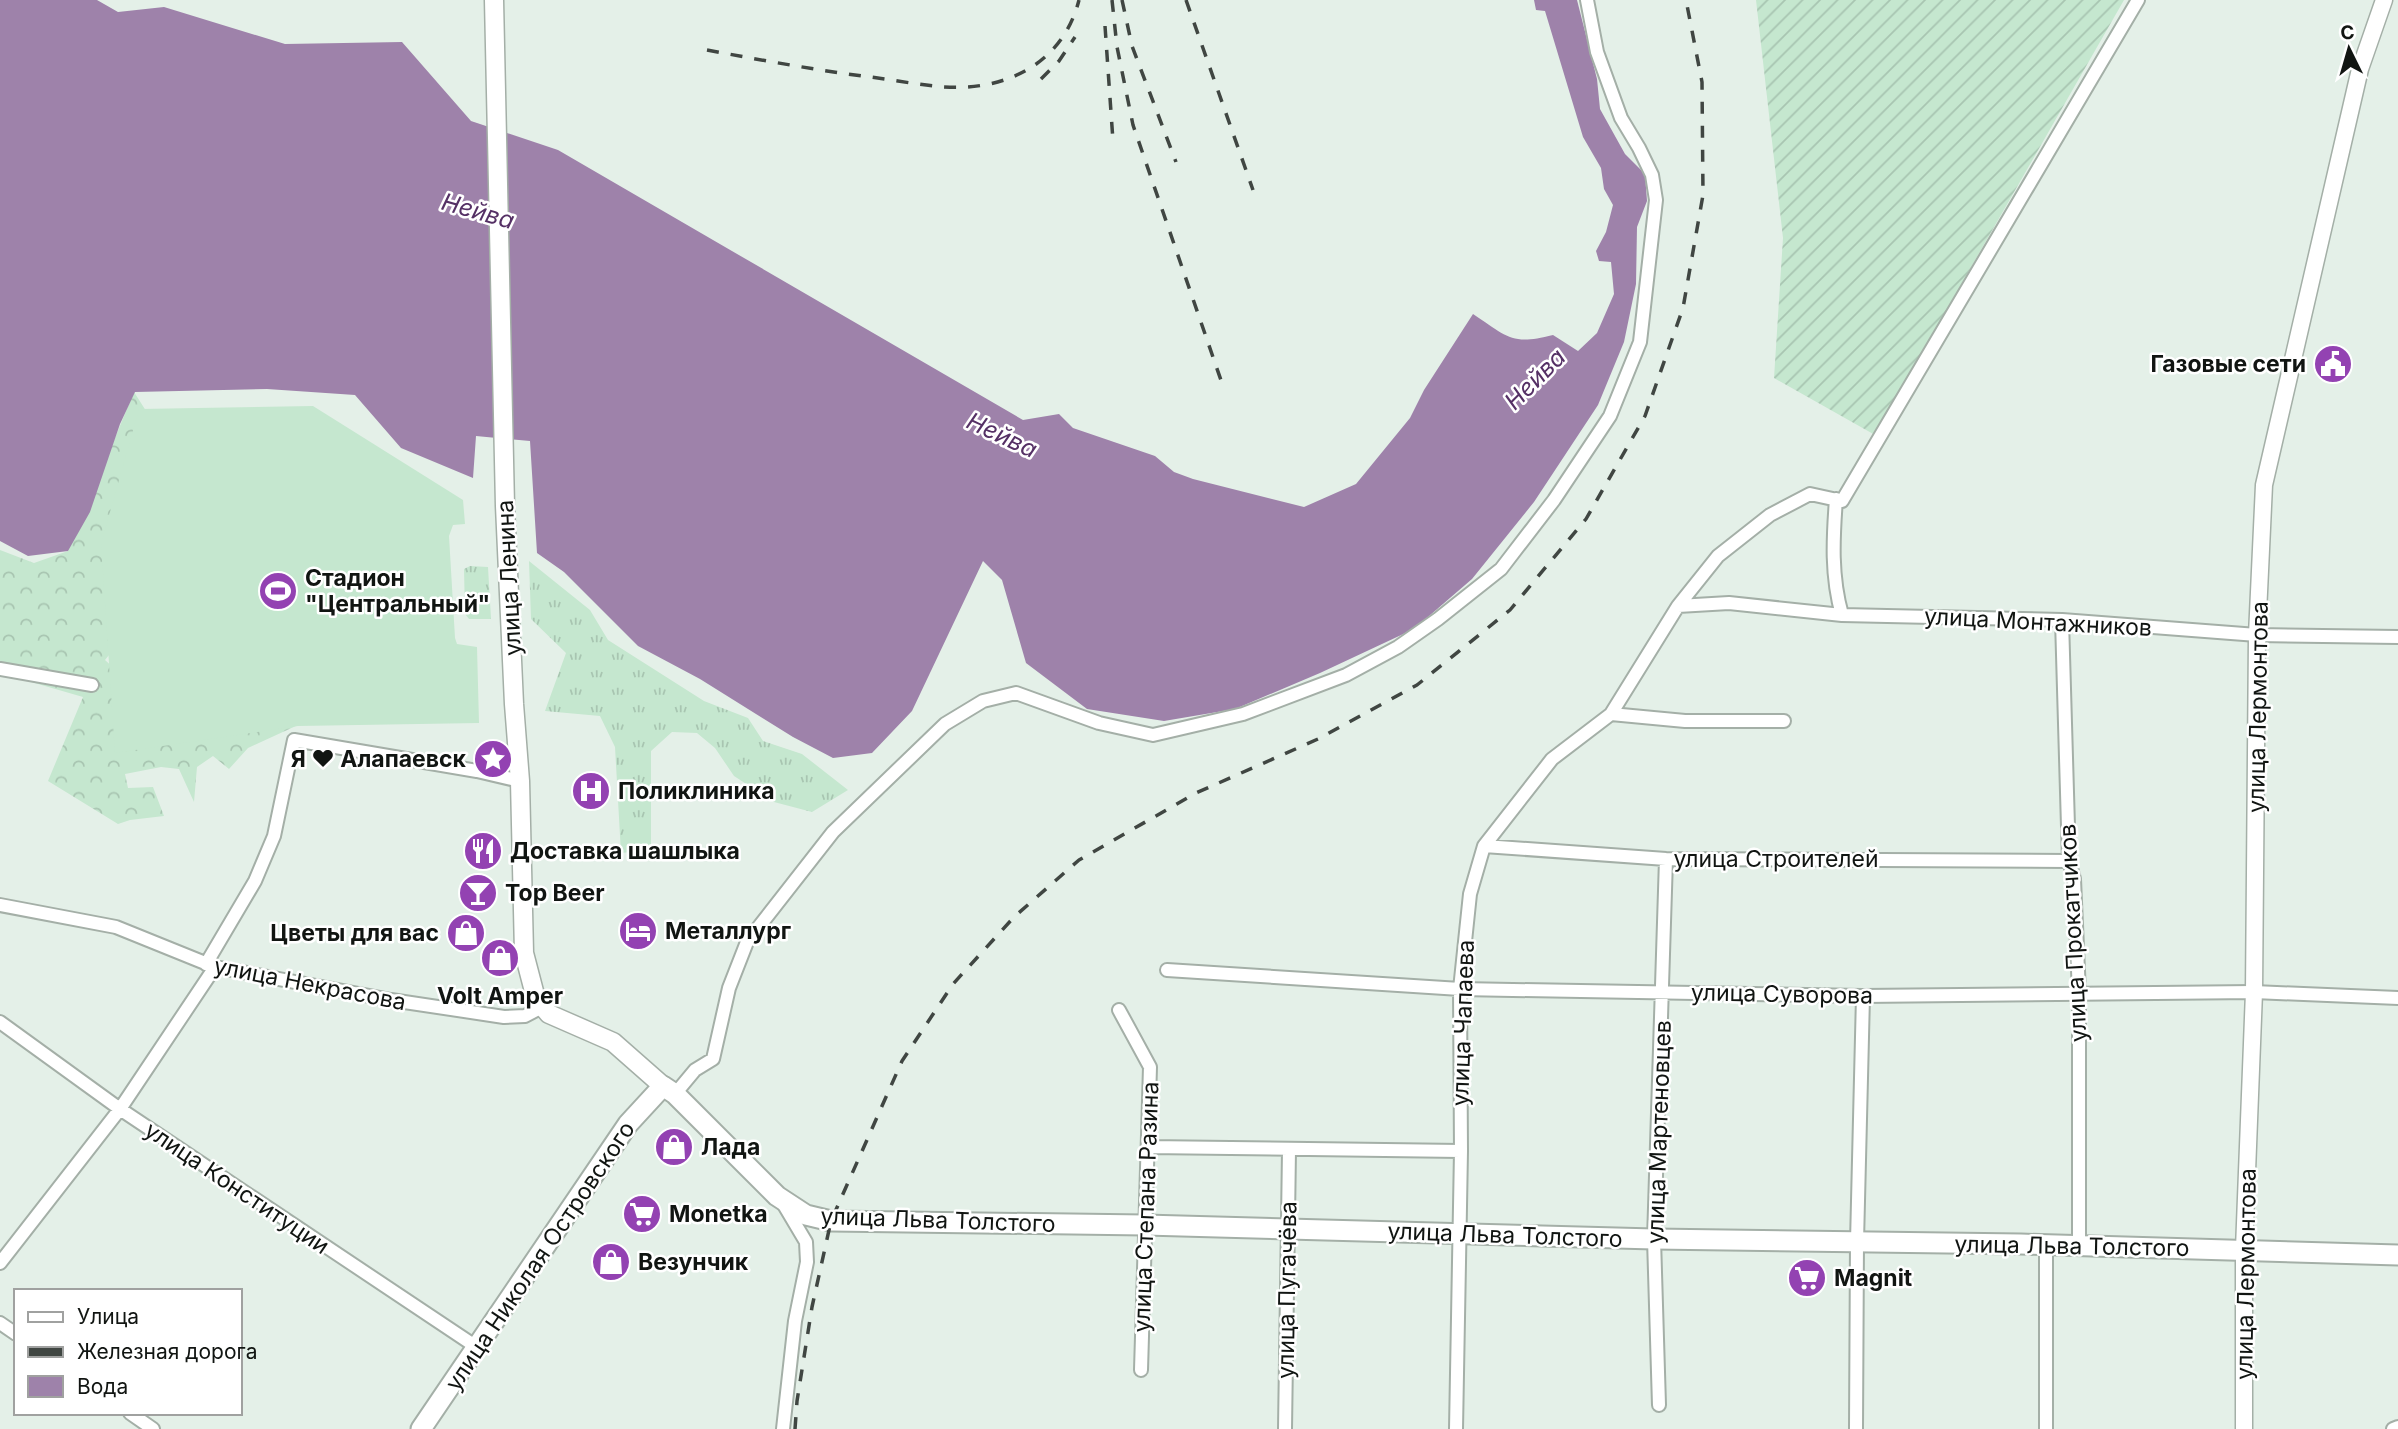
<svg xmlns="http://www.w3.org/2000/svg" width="2398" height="1429" font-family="Inter,sans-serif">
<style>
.grass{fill:url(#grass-tufts)}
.forest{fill:url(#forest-crowns)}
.garden{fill:url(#garden-furrows)}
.pitch{fill:#c5e7cf}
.water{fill:#9e82aa}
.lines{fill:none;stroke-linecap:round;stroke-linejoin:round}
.minor-casing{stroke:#a4afa7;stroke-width:16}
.tertiary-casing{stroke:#a4afa7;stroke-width:19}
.secondary-casing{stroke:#a4afa7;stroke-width:21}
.primary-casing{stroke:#a4afa7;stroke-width:23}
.minor{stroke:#fff;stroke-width:12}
.tertiary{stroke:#fff;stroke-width:16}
.secondary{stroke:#fff;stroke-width:18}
.primary{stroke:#fff;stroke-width:19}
.rail{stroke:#404642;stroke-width:3.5;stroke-dasharray:12 12;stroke-linecap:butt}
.labels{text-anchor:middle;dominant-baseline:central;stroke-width:5;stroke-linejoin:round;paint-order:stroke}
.poi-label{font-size:23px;font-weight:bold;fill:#111512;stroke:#fff;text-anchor:start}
.street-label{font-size:23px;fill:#111512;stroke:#fff}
.water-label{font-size:24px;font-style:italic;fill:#553065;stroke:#fff}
</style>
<defs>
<pattern id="grass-tufts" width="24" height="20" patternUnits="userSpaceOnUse" patternTransform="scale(1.75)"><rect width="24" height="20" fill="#c5e7cf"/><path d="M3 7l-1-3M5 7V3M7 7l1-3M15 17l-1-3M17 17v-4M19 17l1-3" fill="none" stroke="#a8c5b1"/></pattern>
<pattern id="forest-crowns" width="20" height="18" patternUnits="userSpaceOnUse" patternTransform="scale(1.75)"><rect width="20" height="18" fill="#c5e7cf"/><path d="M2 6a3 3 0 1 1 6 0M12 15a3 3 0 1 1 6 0" fill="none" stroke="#a8c5b1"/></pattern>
<pattern id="garden-furrows" width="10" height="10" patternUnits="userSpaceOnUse" patternTransform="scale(1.75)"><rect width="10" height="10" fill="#c5e7cf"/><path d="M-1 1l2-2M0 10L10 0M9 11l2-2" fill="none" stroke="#a8c5b1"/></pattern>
</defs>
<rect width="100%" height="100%" fill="#e4f0e8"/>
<path class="grass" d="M529,561L590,610L608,640L704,701L748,718L763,741L802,754L848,790L812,812L774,802L734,776L715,748L697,733L672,732L651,751V850L621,853L615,747L600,716L545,711L566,653L531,619Z
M470,566L488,567L491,619H469L465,614L464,569Z"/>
<path class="forest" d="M134,392L155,425L117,645L105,660L127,680L298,725L248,748L229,769L213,756L197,767L194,802L179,769L161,767L125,774L128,788L153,787L164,816L130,820L118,824L48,781L83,697L0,673V550L34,563L68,551Z"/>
<path class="garden" d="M1756,0H2124L1875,435L1774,378L1783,238Z"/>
<path class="pitch" d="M313,406L463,500L465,524L453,525L449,536L455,638L457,644L477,647L479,723L298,726L115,753L101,544L139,409Z"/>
<path class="water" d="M0,0H97L118,12L164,7L285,44L402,42L471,121L558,150L1023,420L1059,414L1073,428L1155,456L1174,472L1193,479L1304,507L1356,484L1410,418L1424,390L1473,314C1507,336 1510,346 1553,335L1578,351L1597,333L1614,294L1611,262L1599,261L1596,251L1606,232L1613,205L1604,189L1601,168L1583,137L1545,11L1536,10L1534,0H1577L1597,79L1600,109L1625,154L1645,174L1647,201L1637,227L1636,284L1624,342L1598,405L1534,502L1472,579L1414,629L1320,673L1235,709L1164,721L1087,709L1026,663L1002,580L983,561L912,711L872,753L833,758L793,737L700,679L638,646L564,572L537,553L530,441L476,436L473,478L401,448L355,395L267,389L135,392L120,424L90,512L68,551L28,556L0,541Z"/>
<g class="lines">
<defs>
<path id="minor" d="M1836,499C1833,539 1831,576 1842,615
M1678,606L1729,603L1842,615L2062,620L2257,635L2398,637
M2062,620L2069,861L2074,879L2079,993V1246
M0,669L92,685
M1611,714L1685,721H1784
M1484,846L1666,859L2069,861
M0,905L116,927L215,967L391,1000L504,1017L525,1016L542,1007
M206,964L255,881L274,836L294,740L477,771L520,781
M1167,970L1460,989L1863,996L2254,992L2398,998
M1119,1010L1150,1067L1141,1370
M0,1022L120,1109L478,1348
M675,1094L695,1070L713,1059L729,988L747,942L833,832L945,724L983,701L1016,693L1099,723L1153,735L1243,714L1346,675L1398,647L1438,619L1501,569L1554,500L1610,416L1640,342L1656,200L1652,175L1639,148L1621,118L1597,52L1587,0
M1148,1147L1461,1151
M0,1263L120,1109L215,967
M0,1323L16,1334
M1659,1405L1654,1239L1666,859
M130,1413L153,1429
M783,1429L795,1321L807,1262L806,1242L784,1205
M1285,1429L1289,1150
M1456,1429L1461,1151L1460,989L1470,894L1484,846L1552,759L1611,714L1678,606L1718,556L1770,515L1810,494L1842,501L2138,0
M1856,1429L1857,1242L1863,996
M2046,1429V1245
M2393,1429L2398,1427"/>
<path id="tertiary" d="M2244,1429V1249L2254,992L2257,635L2264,485L2360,69L2384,0"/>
<path id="secondary" d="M494,0L505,506L514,704L520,781L524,953L536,999L549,1014L613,1042L663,1086"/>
<path id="primary" d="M421,1429L628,1124L663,1086L675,1094L777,1196L806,1215L831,1221L1145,1225L1654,1239L2021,1244L2398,1255"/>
</defs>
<use href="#minor" class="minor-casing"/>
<use href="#tertiary" class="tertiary-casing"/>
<use href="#secondary" class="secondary-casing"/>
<use href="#primary" class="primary-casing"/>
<use href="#minor" class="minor"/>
<use href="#tertiary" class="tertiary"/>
<use href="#secondary" class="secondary"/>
<use href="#primary" class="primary"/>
<path class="rail" d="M1112,0L1117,47L1133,125L1224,389
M1122,0L1132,46L1176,162
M1186,0L1253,190
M1105,26L1113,141
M707,50C761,60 815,70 870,77C894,80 919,85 944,87C1007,91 1063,63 1079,0
M1041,79L1059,61L1075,37
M795,1429L797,1401L812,1307L831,1221L902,1061L953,984L1014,917L1079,860L1196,793L1318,739L1417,685L1510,610L1586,519L1645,416L1683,308L1703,195L1702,82L1686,0"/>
</g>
<defs>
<symbol id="civic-disc" viewBox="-11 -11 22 22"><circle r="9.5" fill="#9342b2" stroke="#fff"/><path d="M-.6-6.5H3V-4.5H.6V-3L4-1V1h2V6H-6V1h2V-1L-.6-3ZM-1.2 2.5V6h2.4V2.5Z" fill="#fff"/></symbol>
<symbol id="stadium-disc" viewBox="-11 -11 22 22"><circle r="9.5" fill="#9342b2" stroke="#fff"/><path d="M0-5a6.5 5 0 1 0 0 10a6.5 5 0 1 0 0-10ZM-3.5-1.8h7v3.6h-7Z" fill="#fff"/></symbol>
<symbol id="sight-disc" viewBox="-11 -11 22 22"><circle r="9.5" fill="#9342b2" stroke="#fff"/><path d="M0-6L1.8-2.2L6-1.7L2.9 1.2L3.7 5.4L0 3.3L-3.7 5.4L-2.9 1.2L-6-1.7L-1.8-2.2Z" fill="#fff"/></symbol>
<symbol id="hospital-disc" viewBox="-11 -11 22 22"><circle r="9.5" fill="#9342b2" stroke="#fff"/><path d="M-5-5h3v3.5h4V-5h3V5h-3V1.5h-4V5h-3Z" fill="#fff"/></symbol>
<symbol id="restaurant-disc" viewBox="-11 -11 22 22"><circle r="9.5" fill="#9342b2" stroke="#fff"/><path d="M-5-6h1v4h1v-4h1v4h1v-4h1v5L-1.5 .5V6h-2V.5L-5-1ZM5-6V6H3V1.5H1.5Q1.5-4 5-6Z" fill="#fff"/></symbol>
<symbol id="bar-disc" viewBox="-11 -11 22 22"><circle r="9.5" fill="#9342b2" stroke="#fff"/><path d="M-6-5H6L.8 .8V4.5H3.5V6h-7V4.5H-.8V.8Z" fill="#fff"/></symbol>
<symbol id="hotel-disc" viewBox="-11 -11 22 22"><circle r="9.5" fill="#9342b2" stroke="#fff"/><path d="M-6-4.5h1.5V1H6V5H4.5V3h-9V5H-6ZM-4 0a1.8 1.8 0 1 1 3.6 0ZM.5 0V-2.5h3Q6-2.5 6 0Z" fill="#fff"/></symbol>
<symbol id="shop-disc" viewBox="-11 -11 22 22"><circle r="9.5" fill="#9342b2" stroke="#fff"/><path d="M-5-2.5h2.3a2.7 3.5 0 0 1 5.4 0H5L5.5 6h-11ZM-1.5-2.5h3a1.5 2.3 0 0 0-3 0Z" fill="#fff"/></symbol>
<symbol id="supermarket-disc" viewBox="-11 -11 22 22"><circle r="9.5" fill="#9342b2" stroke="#fff"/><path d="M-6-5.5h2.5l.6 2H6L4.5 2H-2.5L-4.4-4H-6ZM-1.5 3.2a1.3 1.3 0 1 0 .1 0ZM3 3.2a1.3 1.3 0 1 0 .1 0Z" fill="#fff"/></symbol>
</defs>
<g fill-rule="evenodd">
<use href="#civic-disc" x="2311" y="342" width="44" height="44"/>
<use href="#stadium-disc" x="256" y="569" width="44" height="44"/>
<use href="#sight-disc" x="471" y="737" width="44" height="44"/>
<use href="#hospital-disc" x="569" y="769" width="44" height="44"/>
<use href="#restaurant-disc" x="461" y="829" width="44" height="44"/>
<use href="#bar-disc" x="456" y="871" width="44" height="44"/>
<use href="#hotel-disc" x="616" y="909" width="44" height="44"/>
<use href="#shop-disc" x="444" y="911" width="44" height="44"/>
<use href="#shop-disc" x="478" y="936" width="44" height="44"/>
<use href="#shop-disc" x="652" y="1125" width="44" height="44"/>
<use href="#supermarket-disc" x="620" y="1192" width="44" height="44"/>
<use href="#shop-disc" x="589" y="1240" width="44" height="44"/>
<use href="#supermarket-disc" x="1785" y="1256" width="44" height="44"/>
</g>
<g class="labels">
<g class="poi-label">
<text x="2306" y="364" text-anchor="end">Газовые сети</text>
<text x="305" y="578">Стадион<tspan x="305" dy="26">"Центральный"</tspan></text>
<text x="466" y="759" text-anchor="end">Я ♥ Алапаевск</text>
<text x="618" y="791">Поликлиника</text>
<text x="510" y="851">Доставка шашлыка</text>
<text x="505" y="893">Top Beer</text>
<text x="665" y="931">Металлург</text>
<text x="439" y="933" text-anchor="end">Цветы для вас</text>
<text x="500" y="996" text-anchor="middle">Volt Amper</text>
<text x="701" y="1147">Лада</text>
<text x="669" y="1214">Monetka</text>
<text x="638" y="1262">Везунчик</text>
<text x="1834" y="1278">Magnit</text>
</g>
<g class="street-label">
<text transform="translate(509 578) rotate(-93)">улица Ленина</text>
<text transform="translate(2038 622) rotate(3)">улица Монтажников</text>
<text transform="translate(2258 707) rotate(-89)">улица Лермонтова</text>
<text x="1776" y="859">улица Строителей</text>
<text transform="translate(2073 933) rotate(-93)">улица Прокатчиков</text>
<text transform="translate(310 984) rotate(11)">улица Некрасова</text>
<text transform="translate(1782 994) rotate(1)">улица Суворова</text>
<text transform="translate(1463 1023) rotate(-88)">улица Чапаева</text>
<text transform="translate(1659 1132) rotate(-88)">улица Мартеновцев</text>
<text transform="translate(237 1188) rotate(34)">улица Конституции</text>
<text transform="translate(1146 1207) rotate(-88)">улица Степана Разина</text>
<text transform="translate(938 1220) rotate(2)">улица Льва Толстого</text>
<text transform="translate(1505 1235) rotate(2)">улица Льва Толстого</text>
<text transform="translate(2072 1246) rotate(1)">улица Льва Толстого</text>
<text transform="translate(540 1256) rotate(-56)">улица Николая Островского</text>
<text transform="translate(2246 1274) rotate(-89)">улица Лермонтова</text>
<text transform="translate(1287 1290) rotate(-89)">улица Пугачёва</text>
</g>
<g class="water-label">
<text transform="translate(478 211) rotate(16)">Нейва</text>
<text transform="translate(1535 379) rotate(-45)">Нейва</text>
<text transform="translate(1002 435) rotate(25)">Нейва</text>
</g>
</g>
<rect x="14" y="1289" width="228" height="126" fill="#ffffff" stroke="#a0a1a0" stroke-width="2"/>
<rect x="28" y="1312" width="35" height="10" fill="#ffffff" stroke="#a0a1a0" stroke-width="2"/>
<text x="77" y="1324" font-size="21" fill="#111512">Улица</text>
<rect x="28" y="1347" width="35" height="10" fill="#404642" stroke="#a0a1a0" stroke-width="2"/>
<text x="77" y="1359" font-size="21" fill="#111512">Железная дорога</text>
<rect x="28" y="1376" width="35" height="21" fill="#9e82aa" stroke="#a0a1a0" stroke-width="2"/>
<text x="77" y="1394" font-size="21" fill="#111512">Вода</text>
<g transform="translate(2349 49) rotate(355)" stroke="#ffffff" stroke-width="5" paint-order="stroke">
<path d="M0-5L12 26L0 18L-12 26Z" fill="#111512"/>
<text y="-10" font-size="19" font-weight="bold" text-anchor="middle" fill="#111512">С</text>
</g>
</svg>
